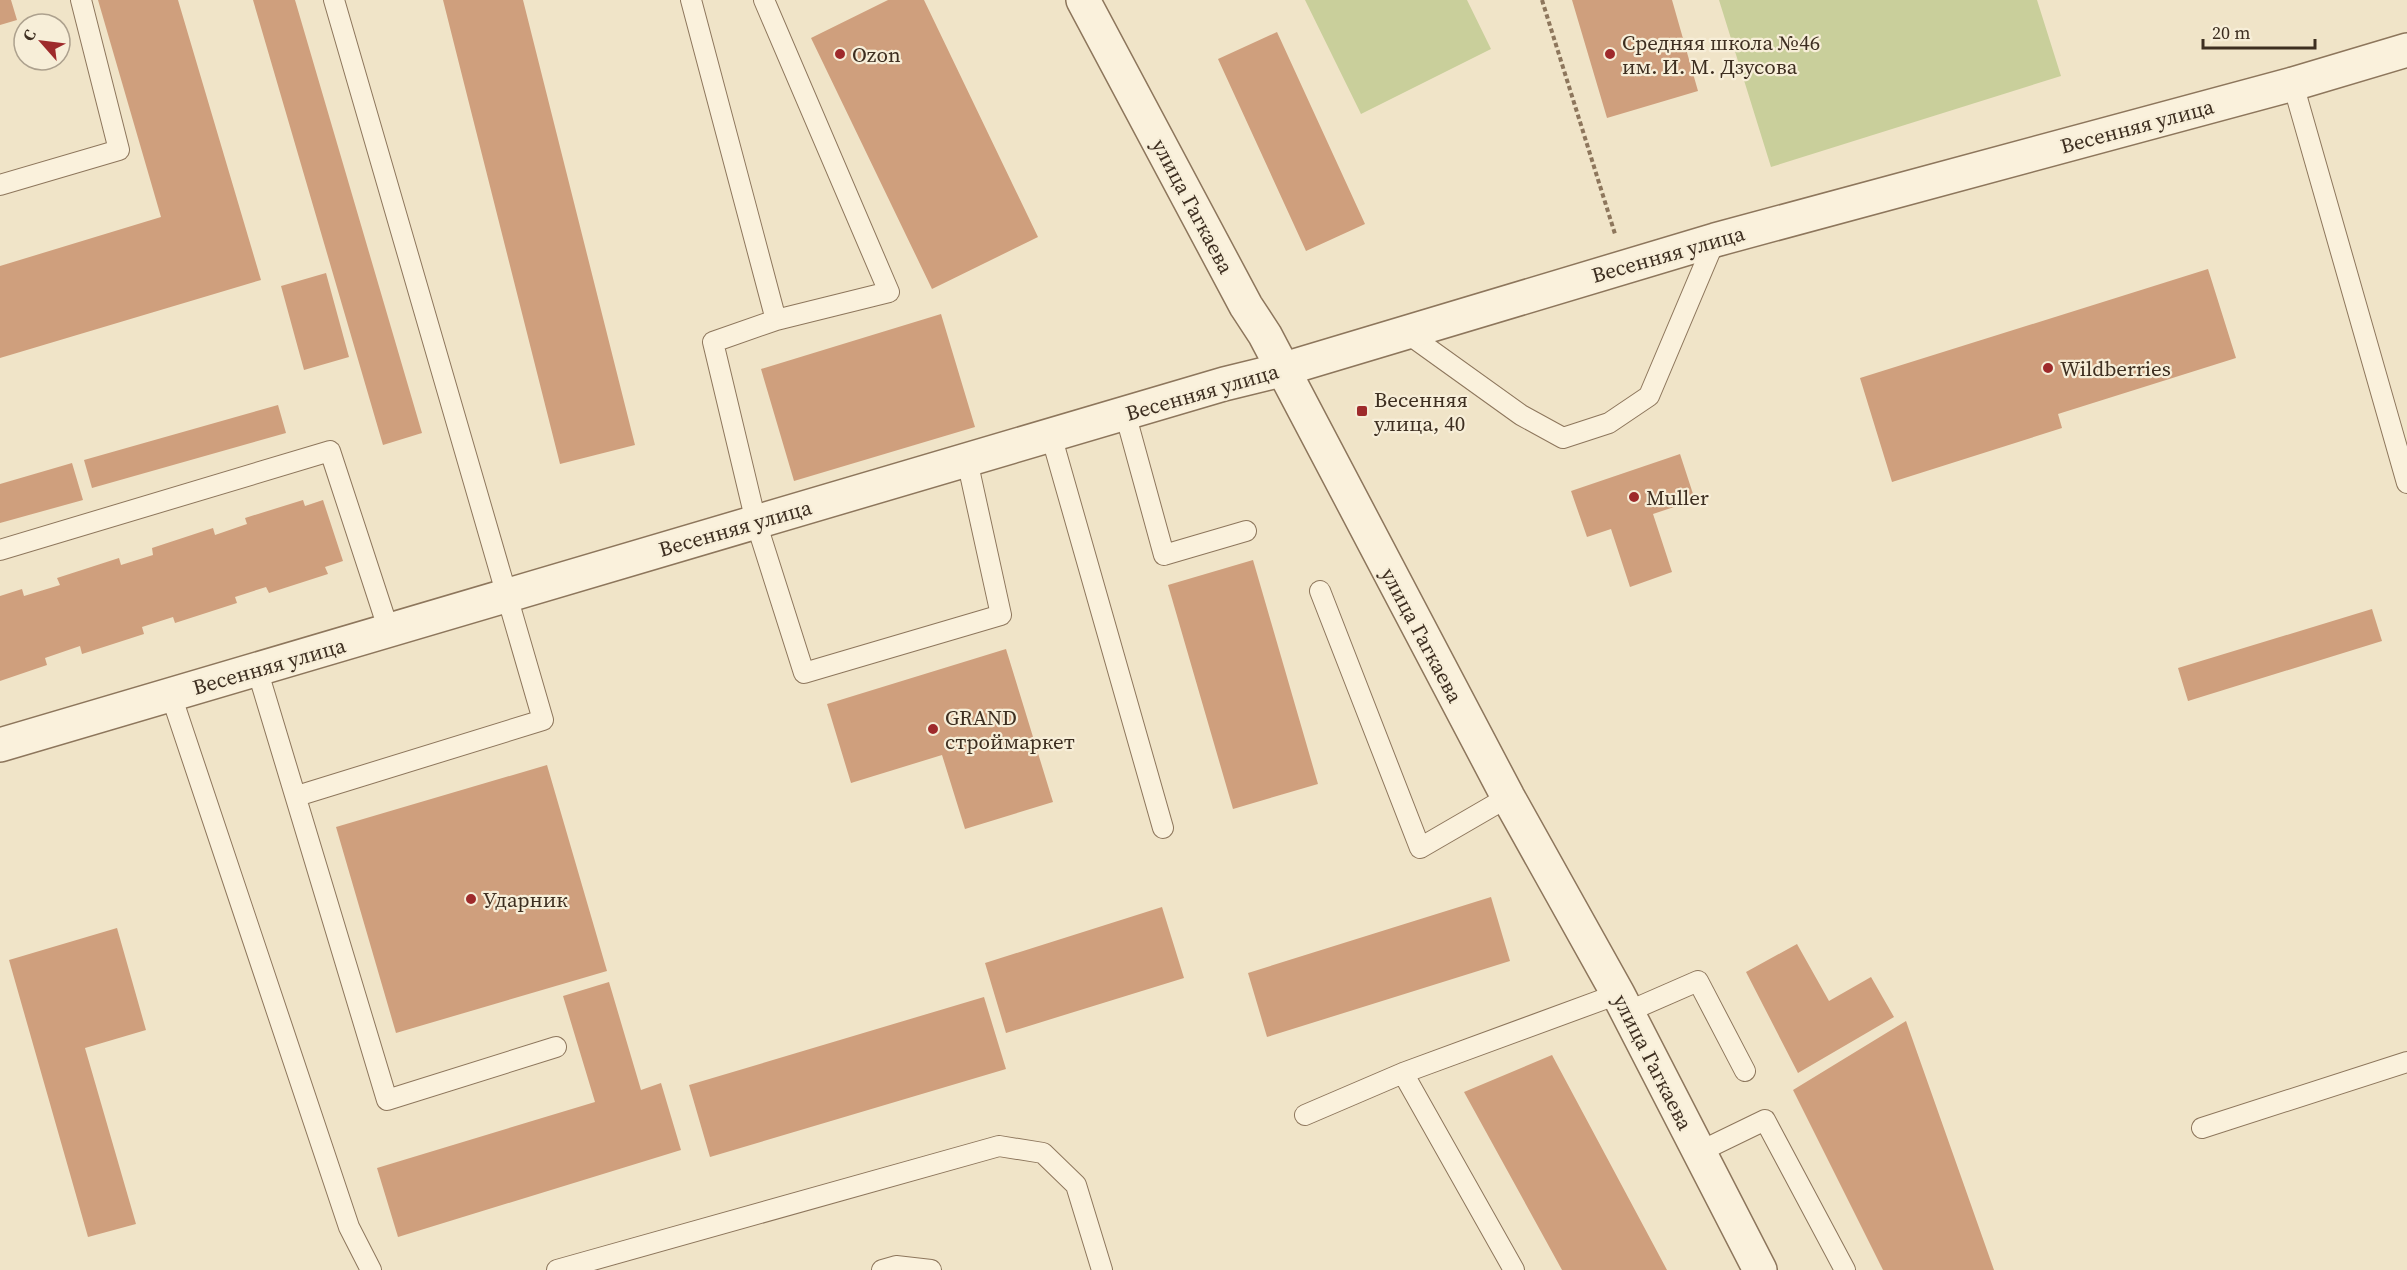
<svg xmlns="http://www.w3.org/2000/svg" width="2407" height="1270" font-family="'Source Serif 4',serif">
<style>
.green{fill:#c9cf9b}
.building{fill:#cf9f7d}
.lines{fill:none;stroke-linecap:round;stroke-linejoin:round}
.service-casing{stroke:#8d765c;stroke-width:22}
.minor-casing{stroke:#8d765c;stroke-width:36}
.tertiary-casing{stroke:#8d765c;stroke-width:36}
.path{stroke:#8d765c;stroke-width:4;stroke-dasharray:4.5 3;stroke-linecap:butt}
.service{stroke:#faf1dc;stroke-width:20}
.minor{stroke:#faf1dc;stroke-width:33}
.tertiary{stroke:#faf1dc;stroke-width:33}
.poi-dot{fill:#9e2a2b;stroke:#f7eed8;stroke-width:2}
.labels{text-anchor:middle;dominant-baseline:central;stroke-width:4.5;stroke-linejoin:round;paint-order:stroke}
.poi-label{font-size:21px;fill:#3d2e20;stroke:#f7eed8;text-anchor:start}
.street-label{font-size:21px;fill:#3d2e20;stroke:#f7eed8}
</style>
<rect width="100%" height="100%" fill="#f0e4c8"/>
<path class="green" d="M1305,0H1467L1491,49L1361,114Z
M1719,0H2037L2061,76L1771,167Z"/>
<path class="building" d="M0,0H11L17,20L0,25Z
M98,0H178L261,280L0,358V266L161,217Z
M253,0H295L422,433L383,445Z
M443,0H523L635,445L560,464Z
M888,0H924L1038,237L932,289L811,38Z
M1572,0H1672L1698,91L1607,118Z
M1277,32L1365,224L1306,251L1218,59Z
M2208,269L2236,358L2058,414L2062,428L1892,482L1860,378Z
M326,273L349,357L304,370L281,286Z
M941,314L975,427L794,481L761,369Z
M278,405L286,433L92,488L84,460Z
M1680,454L1695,500L1653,514L1672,572L1630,587L1611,529L1587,537L1571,491Z
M72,463L83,500L0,523V484Z
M303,500L305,506L323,500L343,561L325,567L328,574L269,593L266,587L235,597L237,603L175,623L173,617L142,627L144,634L82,654L80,646L45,658L47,665L0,681V596L22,589L24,596L60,585L57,578L119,558L121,565L153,555L152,548L213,528L215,535L247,524L245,518Z
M1253,560L1318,784L1233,809L1168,585Z
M2372,609L2382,641L2188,701L2178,668Z
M1006,649L1053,802L965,829L942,755L851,783L827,704Z
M547,765L607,971L396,1033L336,827Z
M1491,897L1510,961L1267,1037L1248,973Z
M1162,907L1184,978L1006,1033L985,963Z
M117,928L146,1030L85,1048L136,1224L88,1237L9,960Z
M1797,944L1829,1001L1871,977L1894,1017L1798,1073L1746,972Z
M609,982L641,1090L661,1083L681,1150L398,1237L377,1168L595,1102L563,996Z
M984,997L1006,1069L710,1157L689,1085Z
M1906,1021L1994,1270H1883L1793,1090Z
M1552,1055L1667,1270H1562L1464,1092Z"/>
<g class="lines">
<defs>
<path id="service" d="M691,0L776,320L713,342L756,522L804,673L1001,615L967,460
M764,0L889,292L776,320
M2293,84L2407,483
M0,185L119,150L81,0
M1404,331L1521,415L1563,438L1609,423L1649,396L1715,240
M1125,413L1164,555L1246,531
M1051,435L1163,828
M0,550L330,451L389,631
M1320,591L1420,848L1508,797
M257,669L387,1100L556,1047
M171,695L349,1227L371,1270
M297,796L543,720L334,0
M1627,1012L1698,981L1745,1071
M1403,1073L1514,1270
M1305,1115L1403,1073L1618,994
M2202,1128L2407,1062
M1699,1152L1765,1120L1845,1270
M557,1270L999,1146L1043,1153L1076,1185L1102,1270
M882,1270L896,1266L931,1270"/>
<path id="minor" d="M0,745L1224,384L1281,370"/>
<path id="tertiary" d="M1083,0L1246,306L1265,335L1508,797L1618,994L1760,1270
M1281,370L1715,240L2293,84L2407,50"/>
</defs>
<use href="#service" class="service-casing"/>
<use href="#minor" class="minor-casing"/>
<use href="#tertiary" class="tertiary-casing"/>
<path class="path" d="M1542,0L1615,234"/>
<use href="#service" class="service"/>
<use href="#minor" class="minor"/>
<use href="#tertiary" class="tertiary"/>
</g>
<g class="poi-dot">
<circle cx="840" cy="54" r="6"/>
<circle cx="1610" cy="54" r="6"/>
<circle cx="2048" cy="368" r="6"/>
<rect x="1356" y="405" width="12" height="12" rx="3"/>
<circle cx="1634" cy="497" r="6"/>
<circle cx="933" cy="729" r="6"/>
<circle cx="471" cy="899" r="6"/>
</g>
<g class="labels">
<g class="poi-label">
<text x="1622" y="42">Средняя школа №46<tspan x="1622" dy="24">им. И. М. Дзусова</tspan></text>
<text x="852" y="54">Ozon</text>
<text x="2060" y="368">Wildberries</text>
<text x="1374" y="399">Весенняя<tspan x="1374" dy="24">улица, 40</tspan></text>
<text x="1646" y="497">Muller</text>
<text x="945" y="717">GRAND<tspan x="945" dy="24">строймаркет</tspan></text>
<text x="483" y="899">Ударник</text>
</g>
<g class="street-label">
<text transform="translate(2137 126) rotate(-15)">Весенняя улица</text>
<text transform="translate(1193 206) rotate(62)">улица Гагкаева</text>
<text transform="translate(1668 254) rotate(-16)">Весенняя улица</text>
<text transform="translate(1202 392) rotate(-16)">Весенняя улица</text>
<text transform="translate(735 528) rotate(-16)">Весенняя улица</text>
<text transform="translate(1422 635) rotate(62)">улица Гагкаева</text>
<text transform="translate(269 666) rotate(-16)">Весенняя улица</text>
<text transform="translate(1653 1062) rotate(63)">улица Гагкаева</text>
</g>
</g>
<g transform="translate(42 42) rotate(298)"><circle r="28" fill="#f7eed8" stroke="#ada18e" stroke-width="1.5"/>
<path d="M0-4.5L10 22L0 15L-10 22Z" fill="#9e2a2b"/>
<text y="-9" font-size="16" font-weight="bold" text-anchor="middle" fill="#3d2e20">С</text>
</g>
<path d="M2203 39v9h112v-9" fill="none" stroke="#3d2e20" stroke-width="3"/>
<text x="2212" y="39" font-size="18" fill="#3d2e20" stroke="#f7eed8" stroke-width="4.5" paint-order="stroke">20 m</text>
</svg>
